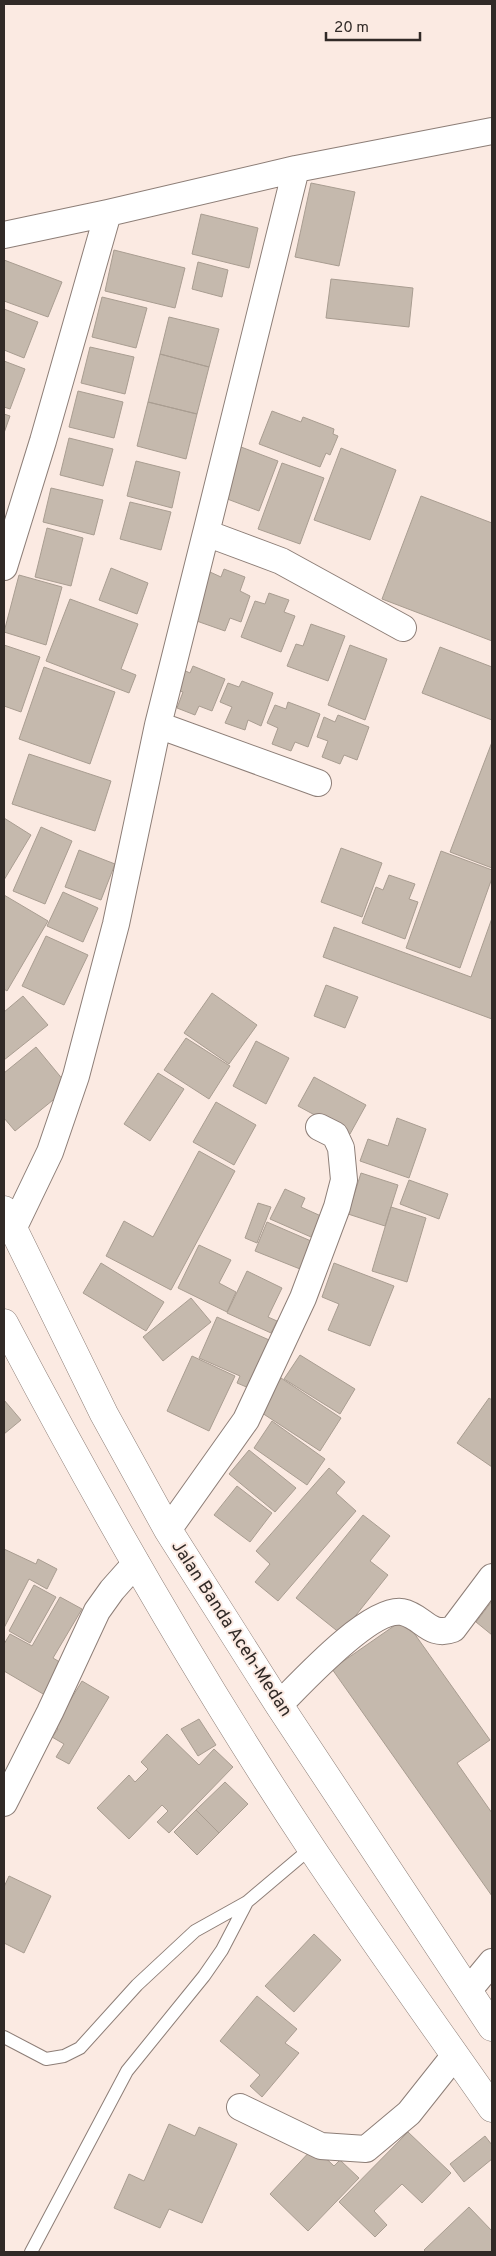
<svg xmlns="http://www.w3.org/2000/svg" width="496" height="2256" font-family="Overpass,sans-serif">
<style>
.building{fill:#c5b9ad;stroke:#a99d91}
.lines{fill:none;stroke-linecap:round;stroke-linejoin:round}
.lane-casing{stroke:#8d7e77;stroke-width:14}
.street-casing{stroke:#8d7e77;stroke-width:28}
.highway-casing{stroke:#8d7e77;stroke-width:29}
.lane{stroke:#fff;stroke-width:12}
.street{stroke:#fff;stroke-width:26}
.highway{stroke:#fff;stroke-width:28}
.labels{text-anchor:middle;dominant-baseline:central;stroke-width:4;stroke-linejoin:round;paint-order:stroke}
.street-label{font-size:18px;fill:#312a27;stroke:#fbeae2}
</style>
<rect width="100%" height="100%" fill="#fbeae2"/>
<path class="building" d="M311,183L355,192L339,266L295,257Z
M201,214L258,228L249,268L192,254Z
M114,250L185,268L175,308L105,291Z
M4,260L62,282L48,317L4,301Z
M198,262L228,270L222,297L192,289Z
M331,279L413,288L409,327L326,318Z
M102,297L147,308L136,348L92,337Z
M4,309L38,322L24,358L4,350Z
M169,317L219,329L209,367L160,354Z
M90,347L134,357L125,394L81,383Z
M160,354L209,367L197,414L148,402Z
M4,361L25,369L10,409L4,407Z
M78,391L123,402L114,438L69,427Z
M148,402L197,414L186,459L137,446Z
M272,411L301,422L303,417L334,429L333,434L338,436L330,455L326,453L320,467L259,444Z
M4,414L10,416L4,433Z
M69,438L113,449L103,486L60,475Z
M241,447L278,461L259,511L222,497Z
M341,448L396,470L370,540L314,520Z
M136,461L180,472L172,508L127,496Z
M282,463L324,478L300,544L258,529Z
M51,488L103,500L94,535L43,522Z
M421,496L492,523V641L382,599Z
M130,502L171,512L161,550L120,539Z
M47,528L83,538L71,586L35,577Z
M111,568L148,583L137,614L99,600Z
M224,569L245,577L240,591L250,596L241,622L230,618L225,631L191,619L210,572L221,577Z
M19,575L62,587L46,645L4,632Z
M269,593L289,600L284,612L295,616L281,652L241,637L255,601L265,604Z
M70,599L138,624L121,669L136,675L129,693L46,661Z
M311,624L345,636L328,681L287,666L296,644L303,646Z
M4,645L40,657L21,712L4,706Z
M350,645L387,659L365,720L328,705Z
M440,647L492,667V720L422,693Z
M193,666L225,679L212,711L199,706L195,715L177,708L183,692L172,688L179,668L190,673Z
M44,667L115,692L90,764L19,739Z
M242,681L273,693L261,726L248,720L245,730L225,723L232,707L220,702L228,683L239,687Z
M288,702L320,714L308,747L295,742L291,751L272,744L278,728L267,723L275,705L286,709Z
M338,715L369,727L357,760L344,755L340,764L322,757L328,741L317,737L324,717L335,722Z
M492,742V868L450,852Z
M29,754L111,781L95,831L12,804Z
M4,818L31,835L4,880Z
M41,827L72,841L45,904L13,891Z
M341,848L382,863L362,917L321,902Z
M79,850L115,864L101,900L65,887Z
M441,851L492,870V878L460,968L406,948Z
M389,875L415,884L409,899L418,902L405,939L362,923L376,887L383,890Z
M63,892L98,908L83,942L47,926Z
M4,895L48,921L7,991L4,989Z
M492,918V1019L323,957L334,927L471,977Z
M46,936L88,955L64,1005L22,986Z
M326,985L358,997L345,1028L314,1016Z
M212,993L257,1025L229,1064L184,1033Z
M23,996L48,1025L4,1060V1012Z
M186,1038L230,1066L209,1099L164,1070Z
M256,1041L289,1058L266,1104L233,1086Z
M36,1047L69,1087L15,1131L4,1118V1073Z
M158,1073L184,1089L150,1141L124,1124Z
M314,1077L366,1105L350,1134L298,1106Z
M216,1102L256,1125L234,1165L193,1142Z
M397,1118L426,1129L409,1178L360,1161L368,1139L388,1146Z
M199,1151L235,1171L171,1290L106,1256L124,1221L153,1237Z
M361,1173L398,1185L385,1226L348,1214Z
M409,1180L448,1194L439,1219L400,1204Z
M285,1189L305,1198L301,1207L321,1216L311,1237L270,1219Z
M258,1203L271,1207L257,1243L245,1238Z
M391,1207L426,1218L407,1282L372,1271Z
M267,1222L311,1241L300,1269L255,1251Z
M199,1245L231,1260L219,1283L236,1292L227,1312L178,1288Z
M101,1263L164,1302L146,1331L83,1293Z
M334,1263L394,1286L370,1346L328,1330L339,1304L322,1297Z
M247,1271L282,1288L268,1317L277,1321L271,1333L227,1313Z
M191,1298L211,1322L163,1361L143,1337Z
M217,1317L276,1343L256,1391L237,1383L240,1376L199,1358Z
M300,1355L355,1389L340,1414L284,1379Z
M192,1356L235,1376L209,1431L167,1411Z
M281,1378L341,1418L320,1451L259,1411Z
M489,1398L492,1400V1467L457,1443Z
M4,1400L21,1420L4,1434Z
M272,1421L325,1459L307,1485L254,1448Z
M249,1450L296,1488L275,1512L229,1474Z
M329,1468L345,1482L336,1493L356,1511L278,1601L255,1582L270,1564L256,1551Z
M237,1486L272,1513L250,1542L214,1515Z
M363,1515L390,1536L370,1561L388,1575L341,1634L296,1598Z
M4,1549L36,1564L38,1559L57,1569L47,1589L29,1579L4,1628Z
M34,1585L56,1597L30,1643L9,1631Z
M60,1597L82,1609L53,1658L68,1667L50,1698L4,1671V1644L10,1634L32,1646Z
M492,1601V1635L476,1622Z
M404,1619L490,1740L457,1763L492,1813V1896L332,1669Z
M82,1681L109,1697L69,1764L56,1757L64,1744L52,1737L58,1729L54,1727Z
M199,1719L216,1745L198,1756L181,1729Z
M167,1734L199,1765L214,1749L233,1767L169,1833L157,1822L168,1811L162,1805L129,1839L97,1808L129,1775L135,1782L148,1769L141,1762Z
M225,1782L248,1804L219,1833L196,1810Z
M196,1810L219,1833L197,1855L174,1832Z
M9,1876L51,1896L24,1953L4,1943V1887Z
M314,1934L341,1960L294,2012L265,1986Z
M257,1996L297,2029L285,2043L299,2053L262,2097L250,2086L260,2075L220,2041Z
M169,2124L195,2136L199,2127L237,2144L202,2223L169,2209L160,2228L114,2208L129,2174L144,2181Z
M408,2132L451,2173L422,2203L402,2184L374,2211L387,2225L375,2237L339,2202Z
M485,2136L492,2145V2159L464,2182L450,2164Z
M314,2147L334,2166L340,2160L359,2178L308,2231L270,2194Z
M469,2207L492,2231V2250L490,2252H426L424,2250Z"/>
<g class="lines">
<defs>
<path id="lane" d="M4,2037L46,2059L64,2056L80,2048L137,1985L195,1931L247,1902L311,1848
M31,2252L127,2071L204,1976L222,1950L247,1902"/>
<path id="street" d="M296,169L206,533L281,561L403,628
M4,235L108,213L296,169L492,131
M4,567L43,441L108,213
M158,725L318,783
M13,1229L50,1152L76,1076L116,924L158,725L206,533
M168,1530L246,1420L303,1298L337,1207L344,1180L341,1148L335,1135L319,1127
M279,1705C301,1683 370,1607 402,1612C423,1616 429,1638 453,1629L492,1577
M4,1803L50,1712L97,1611L112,1590L136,1563
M468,1991L492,1962
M240,2107L321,2146L366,2149L409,2113L455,2055"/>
<path id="highway" d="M4,1210L104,1414L168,1530L279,1705L492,2027
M4,1323C98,1502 199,1679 312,1849C370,1936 432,2022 492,2108"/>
</defs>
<use href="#lane" class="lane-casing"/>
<use href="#street" class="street-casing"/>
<use href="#highway" class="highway-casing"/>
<use href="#lane" class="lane"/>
<use href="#street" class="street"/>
<use href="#highway" class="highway"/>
</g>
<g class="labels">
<g class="street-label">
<text transform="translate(231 1629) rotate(57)">Jalan Banda Aceh-Medan</text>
</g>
</g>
<rect width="496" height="2256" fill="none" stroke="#312a27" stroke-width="10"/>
<path d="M326 32v8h94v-8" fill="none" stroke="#312a27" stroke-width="2.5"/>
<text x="334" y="32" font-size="15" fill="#312a27" stroke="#fbeae2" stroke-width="4" paint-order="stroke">20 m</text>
</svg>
